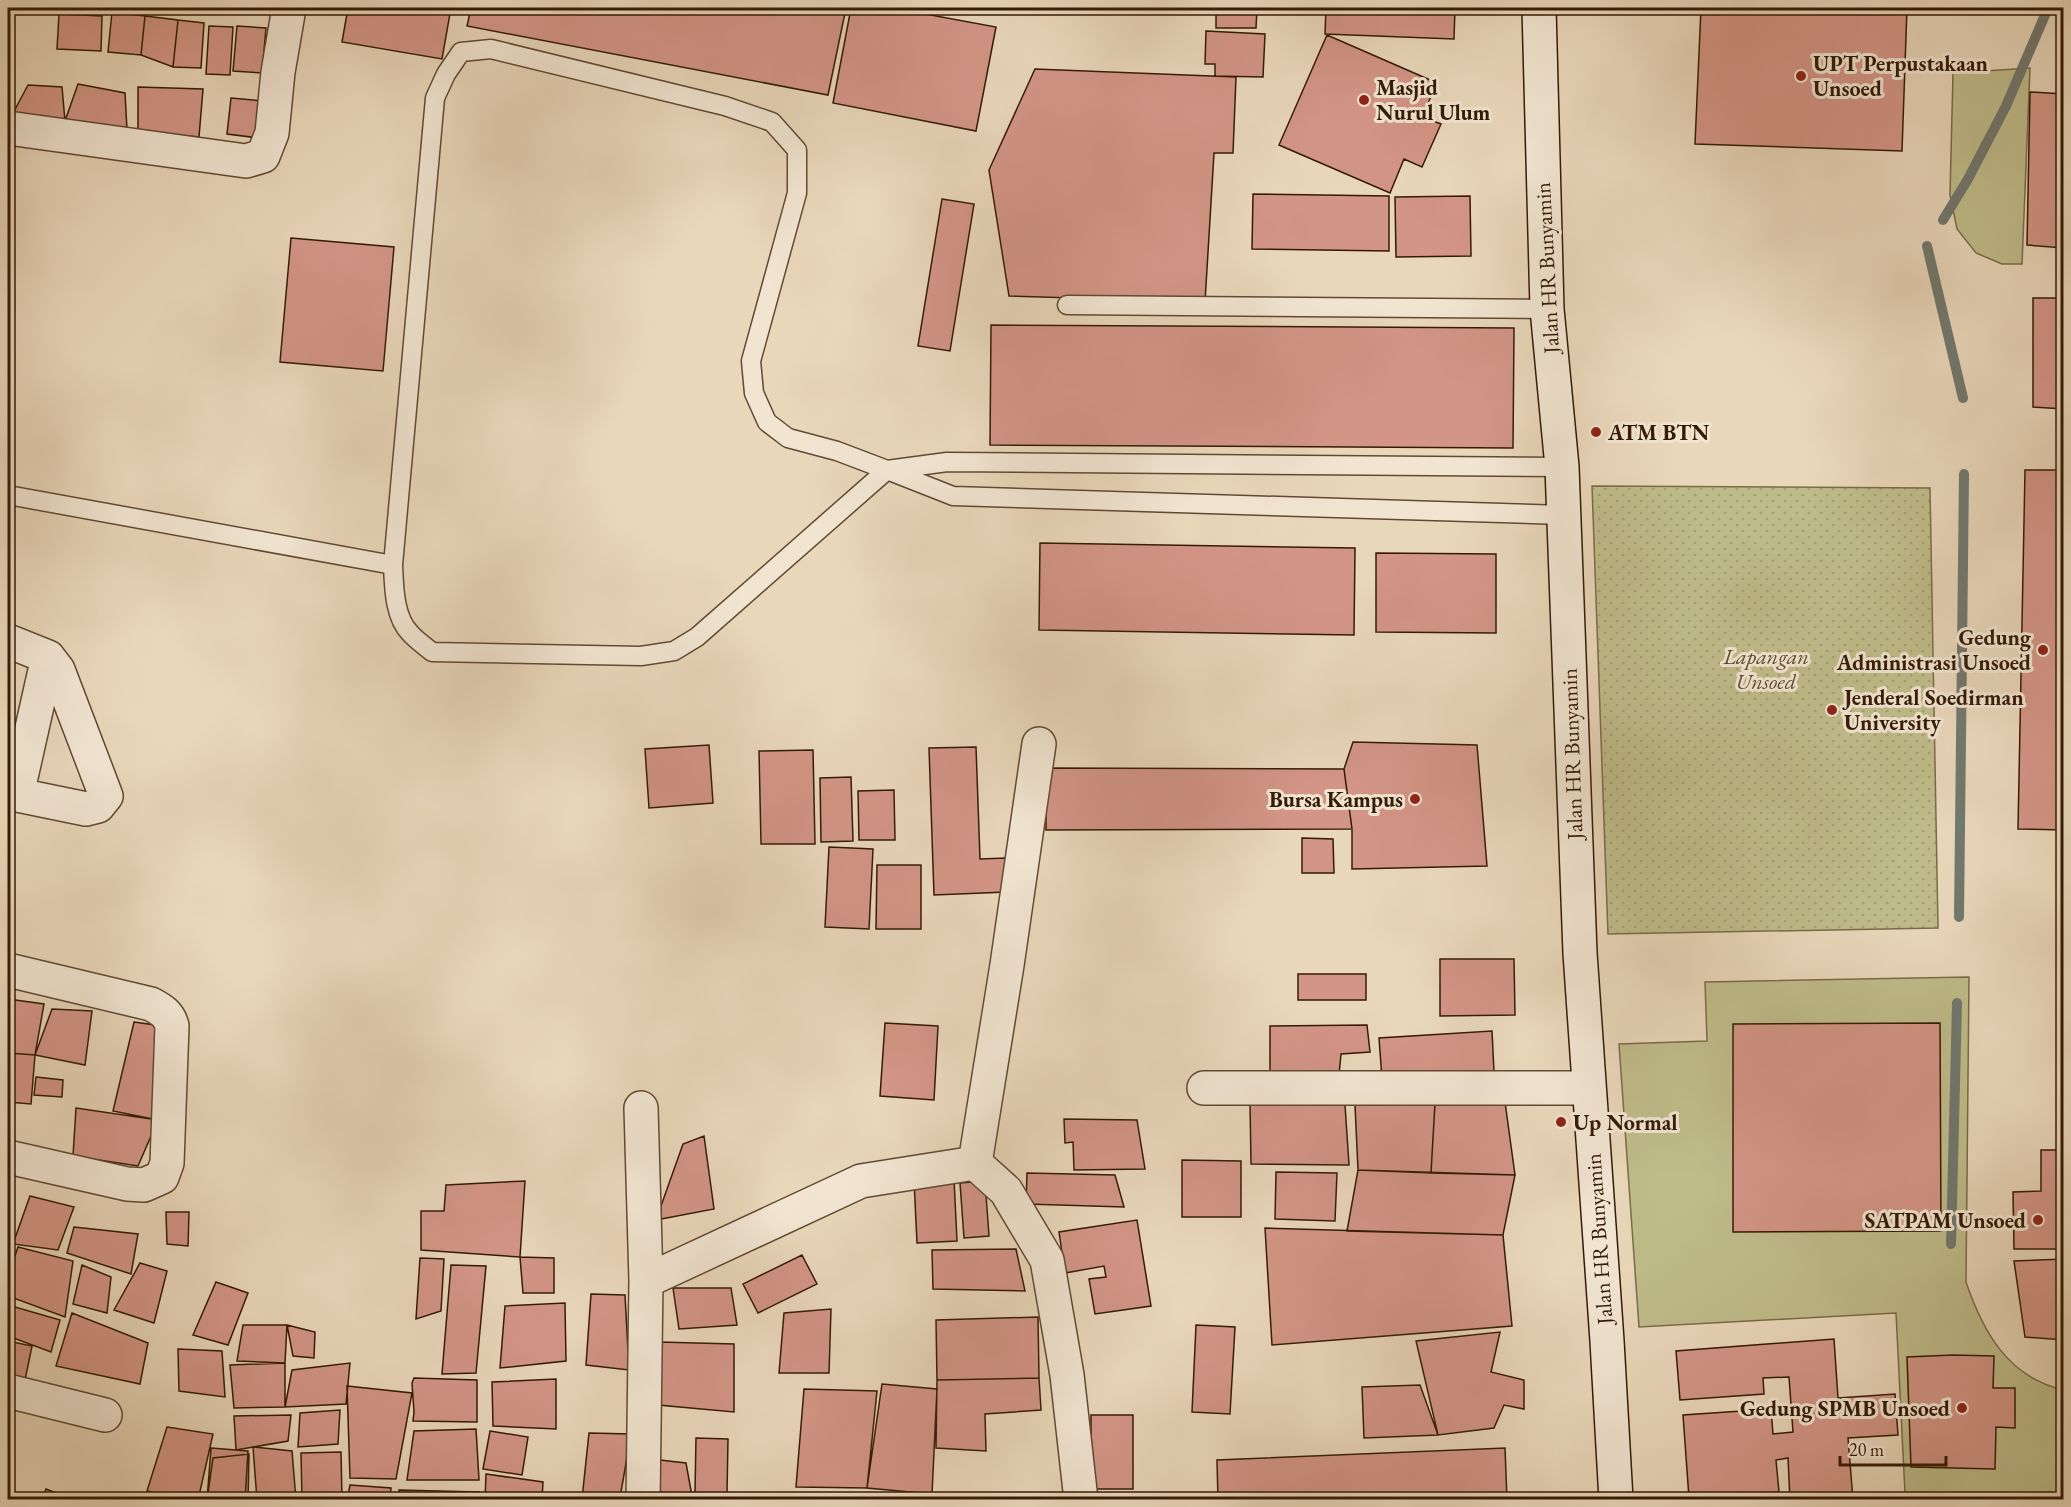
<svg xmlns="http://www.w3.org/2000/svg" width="2071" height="1507" font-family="'EB Garamond',serif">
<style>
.grass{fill:#bfbc8a;stroke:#7a6c48;stroke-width:1.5}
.park{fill:url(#park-dots);stroke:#7a6c48;stroke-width:1.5}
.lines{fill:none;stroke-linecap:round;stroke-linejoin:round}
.stream{stroke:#717970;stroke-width:10}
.building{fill:#d39586;stroke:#341b06;stroke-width:1.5}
.lane-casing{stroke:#614a33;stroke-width:21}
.street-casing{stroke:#614a33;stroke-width:36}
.secondary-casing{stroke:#341b06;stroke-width:36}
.lane{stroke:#f1e5d2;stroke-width:18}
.street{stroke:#f1e5d2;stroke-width:33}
.secondary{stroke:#f1e5d2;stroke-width:33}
.poi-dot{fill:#8f2418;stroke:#f1e5d2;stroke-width:2}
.labels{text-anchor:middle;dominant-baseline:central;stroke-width:6;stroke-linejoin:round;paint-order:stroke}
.poi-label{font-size:22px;font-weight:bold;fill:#341b06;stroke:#f1e5d2;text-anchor:start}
.street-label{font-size:22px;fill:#341b06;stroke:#f1e5d2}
.park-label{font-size:22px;font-style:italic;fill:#5e4b2e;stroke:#f1e5d2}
</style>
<defs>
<pattern id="park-dots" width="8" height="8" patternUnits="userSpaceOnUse" patternTransform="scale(1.5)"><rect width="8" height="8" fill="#bfbc8a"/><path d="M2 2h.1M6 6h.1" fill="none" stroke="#a5a176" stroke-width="1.8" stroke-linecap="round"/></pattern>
</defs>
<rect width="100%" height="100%" fill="#e9d7ba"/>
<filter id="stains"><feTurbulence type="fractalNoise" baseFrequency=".00333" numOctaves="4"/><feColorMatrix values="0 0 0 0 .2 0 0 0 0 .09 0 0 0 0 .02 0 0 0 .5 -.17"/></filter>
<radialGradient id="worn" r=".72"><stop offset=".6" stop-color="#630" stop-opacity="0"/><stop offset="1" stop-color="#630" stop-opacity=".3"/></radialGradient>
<path class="grass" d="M2030,68L2022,264H2002L1976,253L1957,229L1950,195L1953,73Z
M1969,977L1966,1282C1983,1332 2008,1377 2063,1390V1493H1905L1896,1313L1639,1327L1619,1044L1707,1041L1705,982Z"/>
<path class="park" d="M1592,486L1930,488L1938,928L1608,934Z"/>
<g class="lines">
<path class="stream" d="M1943,220L1968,179L2006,106L2048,8
M1927,246L1963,398
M1959,917L1964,474
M1951,1244L1957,1003"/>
</g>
<path class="building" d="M348,8H451L442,59L342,42Z
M471,8H846L828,95L467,26Z
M851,8H893L996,27L976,131L833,103Z
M1216,8H1257L1256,28H1216Z
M1326,8H1455L1454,39L1325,34Z
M1701,8H1907L1902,151L1695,144Z
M112,12L145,16L141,55L108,52Z
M59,14L102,16L101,51L57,49Z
M145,16L178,20L173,67L141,55Z
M178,20L204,23L201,68L173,67Z
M209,26L233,27L230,75L206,74Z
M237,26L266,28L262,73L233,71Z
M1206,31L1265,34L1263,77L1215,76V64H1205Z
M1327,35L1437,83L1422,117L1441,124L1422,167L1404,159L1390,193L1279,145Z
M8,67H12L11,91H8Z
M1035,69L1236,77L1233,153H1214L1205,302L1009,296L989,170Z
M78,84L125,93L127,130L65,121Z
M28,85L62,87L65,121L11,117Z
M138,87L203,89L199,137L138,131Z
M2030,92L2064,94V248L2027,245Z
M231,98L263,101L259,138L227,134Z
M1253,194L1389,196V251L1252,249Z
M1470,196L1471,256L1396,257L1395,197Z
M942,199L974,204L950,351L918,346Z
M291,238L394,247L383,371L280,362Z
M2033,298H2064V409L2033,407Z
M991,325L1514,328L1513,448L990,445Z
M2025,470H2064V830L2018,829Z
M1040,543L1355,548L1354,635L1039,630Z
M1376,553L1496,554V633L1376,632Z
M1353,742L1477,745L1487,866L1352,869V829L1344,769Z
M709,745L713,803L649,808L645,749Z
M976,747L980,859L1006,858L1007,892L934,895L929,748Z
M813,750L815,844H761L759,751Z
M1046,768L1344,769L1352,829L1046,830Z
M851,777L853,841L821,842L820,778Z
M894,790L895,840H859L858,791Z
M1302,838L1333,839L1334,873H1302Z
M829,847L873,849L869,929L825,927Z
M877,865H921V929H876Z
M1440,959H1514L1515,1015L1440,1016Z
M1298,974H1366V1000H1298Z
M8,999L44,1004L35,1055L8,1053Z
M52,1009L92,1011L85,1065L35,1055Z
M134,1022L169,1027L158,1120L113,1111Z
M885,1023L938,1026L934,1100L880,1096Z
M1940,1023L1941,1231L1733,1232V1024Z
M1367,1025L1370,1052L1341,1054L1339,1075L1270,1080V1026Z
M1492,1031L1494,1072L1382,1079L1379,1038Z
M8,1053L35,1055L31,1104L8,1102Z
M36,1077L63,1080L62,1097L34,1095Z
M1505,1102L1515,1175L1431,1173L1435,1103Z
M1250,1103L1345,1105L1349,1165L1251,1164Z
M1435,1103L1431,1173L1358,1170L1355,1105Z
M76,1108L158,1120L138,1166L73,1156Z
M1064,1119L1137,1120L1145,1169L1074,1170L1073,1142L1065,1143Z
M704,1136L714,1209L656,1220L683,1144Z
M2041,1150H2064V1249H2014L2013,1192L2041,1191Z
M1182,1160L1241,1161V1217H1182Z
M1358,1170L1515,1175L1503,1235L1347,1231Z
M1276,1172L1337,1173L1335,1221L1275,1219Z
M1027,1173L1115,1175L1124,1207L1026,1204Z
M954,1179L957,1241L917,1243L914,1180Z
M525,1181L520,1257L421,1250V1211H444L446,1185Z
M985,1181L989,1236L964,1238L960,1183Z
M30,1196L74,1207L58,1250L13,1244Z
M166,1212H189L188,1246L167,1244Z
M1137,1220L1151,1306L1095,1314L1089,1279L1106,1277L1104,1266L1065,1273L1059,1232Z
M74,1227L138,1234L131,1274L67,1253Z
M1265,1228L1503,1235L1512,1326L1272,1345Z
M18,1247L73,1261L65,1317L8,1296V1277Z
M1016,1249L1025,1291L933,1289L932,1250Z
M802,1255L817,1284L758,1313L743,1284Z
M520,1257L554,1258V1293H523Z
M420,1258L444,1259L441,1311L416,1319Z
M2064,1259V1340L2025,1337L2014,1261Z
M140,1263L167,1271L154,1323L114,1310Z
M82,1265L111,1277L107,1313L73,1304Z
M451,1265L486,1266L476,1373L442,1374Z
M216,1282L248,1293L228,1345L193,1335Z
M673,1288H731L737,1325L679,1329Z
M591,1294L625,1295L629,1370L586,1365Z
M565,1303L566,1361L500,1368L505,1306Z
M8,1305L60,1320L51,1352L8,1336Z
M831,1309L829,1373H779L784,1313Z
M72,1313L148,1343L140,1384L56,1366Z
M1038,1317L1039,1378L937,1380L936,1320Z
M243,1325H287L285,1363L237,1361Z
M287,1325L315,1332L314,1358L293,1356Z
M1196,1325L1235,1327L1230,1414L1192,1412Z
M1500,1332L1491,1372L1524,1380V1409L1504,1405L1494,1428L1438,1435L1416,1341Z
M1834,1339L1838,1398L1895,1394L1898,1435L1848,1438L1853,1500H1790L1788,1458L1776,1460L1779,1492L1689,1498L1683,1415L1771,1409L1773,1434L1793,1432L1789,1377L1763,1378L1764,1394L1680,1400L1676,1351Z
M8,1341L32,1346L23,1390L8,1386Z
M659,1342L734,1344V1412L658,1405Z
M178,1349L222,1351L225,1397L179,1391Z
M1953,1355L1994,1356L1993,1388H2015V1428L1996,1427L1995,1469L1911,1467L1907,1357Z
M285,1363V1407L234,1408L230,1365Z
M350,1363L346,1404L285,1407L292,1370Z
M414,1378L477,1380V1422L413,1421L414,1412L412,1383Z
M1039,1378L1041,1410L985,1414L986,1451L936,1448L937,1380Z
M556,1379V1429L493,1426L492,1382Z
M882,1384L937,1389L932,1494L867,1488Z
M1420,1385L1438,1435L1364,1438L1362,1387Z
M347,1386L412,1393L396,1479L350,1478Z
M804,1389L877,1391L867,1488L796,1487Z
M340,1410L338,1444L298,1447L300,1413Z
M291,1415L288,1441L236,1450L234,1416Z
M1091,1415H1133V1489H1091Z
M167,1427L213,1434L198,1500H183L147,1491Z
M476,1429L479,1480H407L414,1431Z
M490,1431L528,1437L522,1475L483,1469Z
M589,1433L631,1434L620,1498L582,1499Z
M696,1438L728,1439L727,1494L695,1493Z
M253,1447L292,1451L296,1500H257Z
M211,1448L248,1451L245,1500H207Z
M1505,1448L1507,1500H1218L1217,1460Z
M341,1452L342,1500H302L301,1453Z
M249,1454L248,1500H207L213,1458Z
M660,1460L686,1463L692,1496L657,1492Z
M486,1474L543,1482L542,1500H485Z
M350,1485L391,1488L390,1500H347Z
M46,1489L75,1500H42Z
M399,1490L479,1492L478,1500H400Z"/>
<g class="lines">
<defs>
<path id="lane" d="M491,49L725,106L772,122L797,150V193L751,361L754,393L767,422L788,438L837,451L887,470L697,637L674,651L641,656L432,652C425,646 416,640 410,633C394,617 394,586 393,565L435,98L446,74L461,52Z
M1067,305L1547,309
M1562,467L947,462L887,470L953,496L1563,515
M8,495L393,565"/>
<path id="street" d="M8,128L246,161L263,156L272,133L278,72L289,8
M8,641L48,657L58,670L106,796L98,806L86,809L8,793
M17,795L48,657
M8,970L151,1004C162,1010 169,1014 172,1026L167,1163L162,1177L144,1185L127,1184L8,1157
M1204,1088H1588
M641,1108L646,1281L643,1500
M975,1163L1007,965L1039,744
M646,1281L861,1181L975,1163L1006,1191L1047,1260L1067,1375L1081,1500
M8,1391L105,1415"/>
<path id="secondary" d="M1539,8L1547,309L1562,467L1580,953L1607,1341L1616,1500"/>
</defs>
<use href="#lane" class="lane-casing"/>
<use href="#street" class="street-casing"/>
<use href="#secondary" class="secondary-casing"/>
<use href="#lane" class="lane"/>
<use href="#street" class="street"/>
<use href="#secondary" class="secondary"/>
</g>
<g class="poi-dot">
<circle cx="1801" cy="76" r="6"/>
<circle cx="1364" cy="100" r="6"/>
<circle cx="1596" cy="432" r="6"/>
<circle cx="2043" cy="650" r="6"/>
<circle cx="1832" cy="710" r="6"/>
<circle cx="1415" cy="799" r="6"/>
<circle cx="1561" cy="1122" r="6"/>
<circle cx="2038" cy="1220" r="6"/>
<circle cx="1962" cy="1408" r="6"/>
</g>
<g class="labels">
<g class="poi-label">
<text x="1813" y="63">UPT Perpustakaan<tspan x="1813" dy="25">Unsoed</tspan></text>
<text x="1376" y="87">Masjid<tspan x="1376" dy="25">Nurul Ulum</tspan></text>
<text x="1608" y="432">ATM BTN</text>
<text x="2031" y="637" text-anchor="end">Gedung<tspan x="2031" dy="25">Administrasi Unsoed</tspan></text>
<text x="1844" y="697">Jenderal Soedirman<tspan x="1844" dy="25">University</tspan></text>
<text x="1403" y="799" text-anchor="end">Bursa Kampus</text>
<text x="1573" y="1122">Up Normal</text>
<text x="2026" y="1220" text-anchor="end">SATPAM Unsoed</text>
<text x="1950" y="1408" text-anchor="end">Gedung SPMB Unsoed</text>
</g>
<g class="street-label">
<text transform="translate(1547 268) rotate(-93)">Jalan HR Bunyamin</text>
<text transform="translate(1572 754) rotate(-92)">Jalan HR Bunyamin</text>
<text transform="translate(1599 1239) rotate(-94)">Jalan HR Bunyamin</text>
</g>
<g class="park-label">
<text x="1766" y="656">Lapangan<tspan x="1766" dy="25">Unsoed</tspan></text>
</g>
</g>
<rect width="2071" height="1507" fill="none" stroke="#e9d7ba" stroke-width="30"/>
<rect x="9" y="9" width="2053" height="1489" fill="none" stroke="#341b06" stroke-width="3"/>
<rect x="15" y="15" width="2041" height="1477" fill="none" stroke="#341b06" stroke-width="1.5"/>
<path d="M1840 1456v9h106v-9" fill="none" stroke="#341b06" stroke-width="3"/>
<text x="1849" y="1456" font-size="18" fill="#341b06" stroke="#f1e5d2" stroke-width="4.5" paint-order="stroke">20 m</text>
<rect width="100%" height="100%" filter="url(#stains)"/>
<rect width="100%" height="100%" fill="url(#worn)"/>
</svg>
